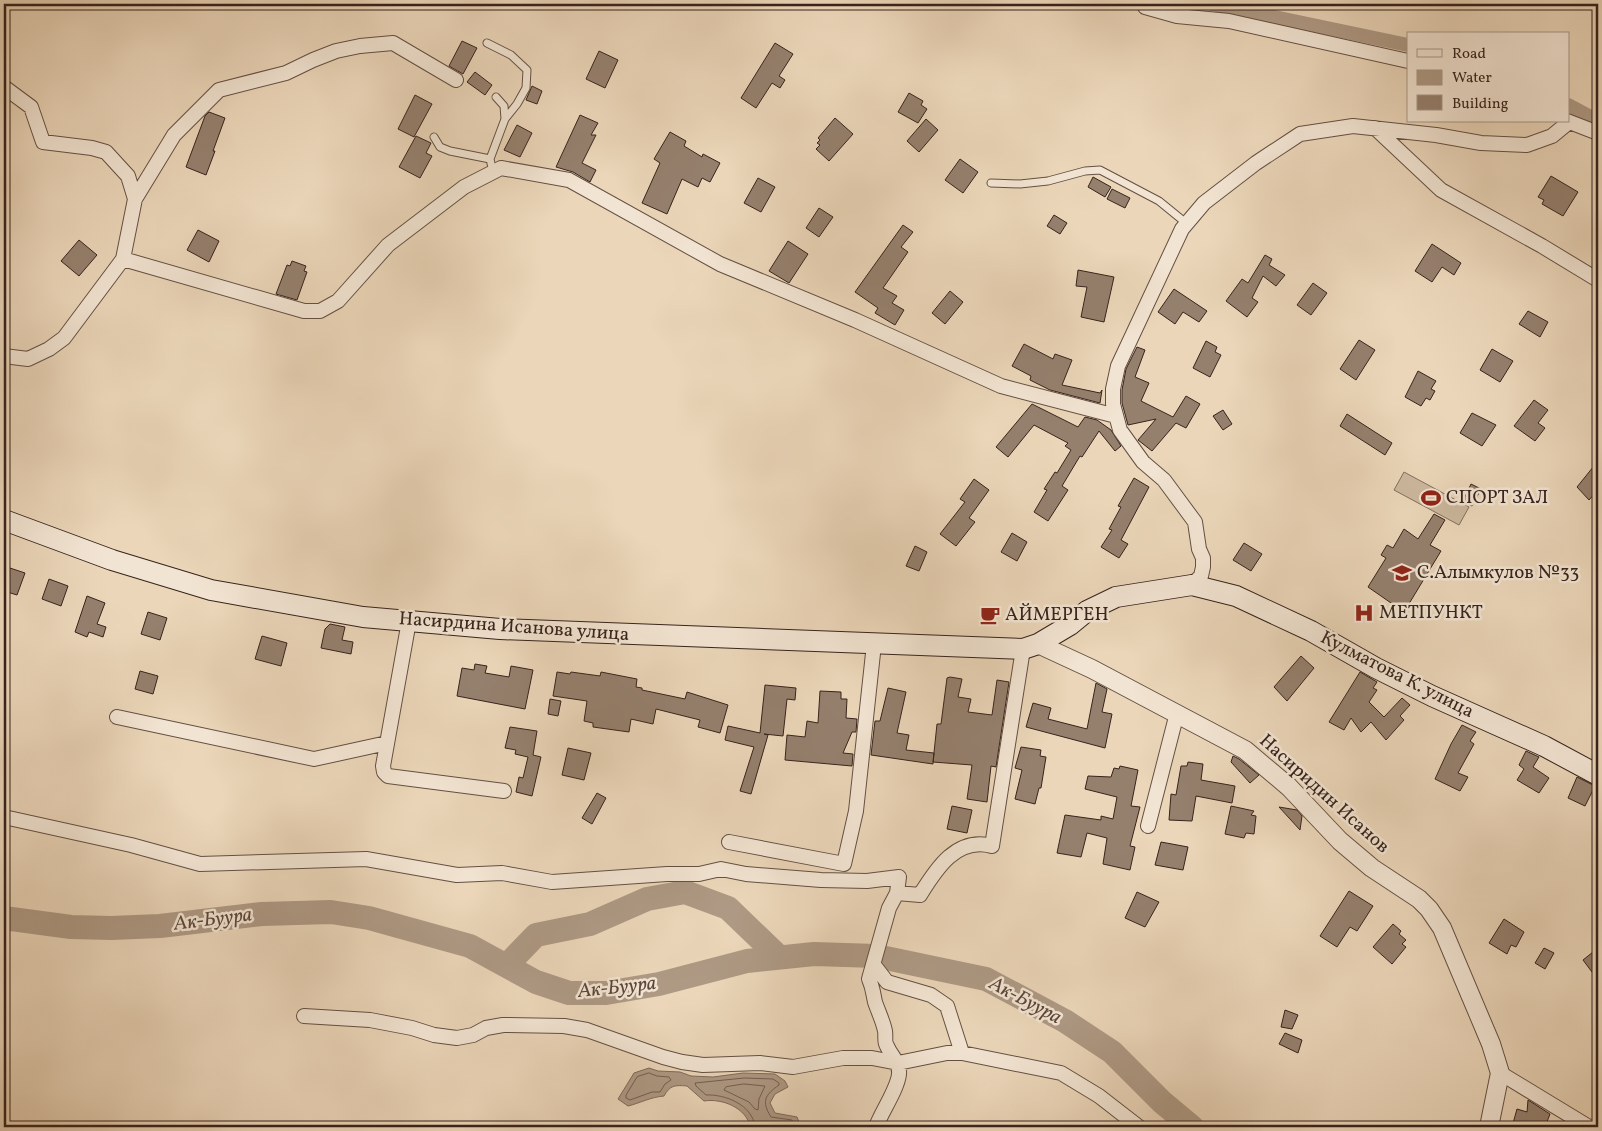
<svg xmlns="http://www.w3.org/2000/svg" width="1602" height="1131" font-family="Vollkorn,serif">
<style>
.green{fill:#ccb89e;stroke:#826e5d}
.water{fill:#ae9984;stroke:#7e6a5a}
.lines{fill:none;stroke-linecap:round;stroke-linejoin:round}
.shore{stroke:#725e50;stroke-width:1}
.canal{stroke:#ae9984;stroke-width:14}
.river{stroke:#ae9984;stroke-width:24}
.building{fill:#95806e;stroke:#37231c}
.service-casing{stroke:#645043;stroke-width:9}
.minor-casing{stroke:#645043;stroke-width:16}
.tertiary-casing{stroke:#645043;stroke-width:20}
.secondary-casing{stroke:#37231c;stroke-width:22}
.service{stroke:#f2e4d2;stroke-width:7}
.minor{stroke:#f2e4d2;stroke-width:14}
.tertiary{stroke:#f2e4d2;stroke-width:18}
.secondary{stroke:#f2e4d2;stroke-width:20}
.labels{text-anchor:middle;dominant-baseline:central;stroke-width:5;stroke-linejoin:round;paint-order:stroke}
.poi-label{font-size:19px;fill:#37231c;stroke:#f2e4d2;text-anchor:start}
.street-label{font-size:19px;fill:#37231c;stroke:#f2e4d2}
.water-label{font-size:20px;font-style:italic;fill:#5b463b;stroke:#f2e4d2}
</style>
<rect width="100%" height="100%" fill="#ebd6b9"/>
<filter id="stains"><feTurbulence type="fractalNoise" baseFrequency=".004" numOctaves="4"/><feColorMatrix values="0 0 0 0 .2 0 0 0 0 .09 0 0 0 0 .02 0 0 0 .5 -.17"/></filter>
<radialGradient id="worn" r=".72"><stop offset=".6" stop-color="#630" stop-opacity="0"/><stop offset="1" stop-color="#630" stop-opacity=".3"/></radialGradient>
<path class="green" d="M1404,472L1469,507L1459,525L1394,490Z"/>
<path class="water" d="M649,1068L658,1071L680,1072L691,1076L713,1077L743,1073L775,1074L785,1081L788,1087L775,1094L770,1103L775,1113L797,1117L799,1122L796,1127H750C747,1108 722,1098 704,1101L687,1086C675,1085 670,1085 664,1096C651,1097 640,1103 628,1106L618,1099L634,1073Z"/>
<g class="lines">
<path class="shore" d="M649,1073L657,1076L669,1077L671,1080L665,1084L660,1092H652L630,1100L626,1098V1095L637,1077Z
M744,1084L765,1086L759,1099L758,1110L755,1109L749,1102L724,1090L726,1087Z
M755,1127C753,1105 725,1094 706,1095L696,1086L695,1083L744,1078L773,1079L779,1083V1085C765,1095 761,1101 771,1117L792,1120V1127"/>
<path class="canal" d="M1212,4L1408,45
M1568,105L1598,121"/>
<path class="river" d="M4,918L71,927L111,928L160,926L262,914L331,912L369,918L470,946L536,982L569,993H606L659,984L747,961L814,954L876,956L986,979L1065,1021L1112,1052L1162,1102L1192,1127
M507,965L536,935L590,924L647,899L685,892L728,908L779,957"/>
</g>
<path class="building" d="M462,41L477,48L463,74L449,66Z
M775,43L793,54L779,76L785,80L780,88L772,83L756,108L741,98Z
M599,51L618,60L605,88L586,79Z
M475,72L492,85L485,95L467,82Z
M532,86L542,91L537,104L526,100Z
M909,93L923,101L921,105L927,109L918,123L898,112Z
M415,95L432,104L414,137L398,129Z
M209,112L225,118L213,151H215L206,175L186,167L205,116Z
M580,115L598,123L591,135H596L582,163L596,170L590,182L573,172L556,167Z
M835,118L853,134L829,161L816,149L820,145L817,143L820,140L818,138Z
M926,119L938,130L919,152L907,141Z
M517,125L532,133L520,157L504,150Z
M670,132L686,141L684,146L702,157L703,154L720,163L710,182L702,178L698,187L682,179L667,214L642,203L660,163L654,159Z
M416,136L431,143L426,153L432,156L420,178L399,167Z
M960,159L978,172L963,193L945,180Z
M1551,176L1578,192L1563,216L1542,204L1544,200L1538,197Z
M1093,177L1111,187L1105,197L1088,187Z
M758,178L775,187L761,212L744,203Z
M1112,189L1130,198L1125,208L1107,199Z
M819,208L833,217L819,237L806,228Z
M1054,215L1067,223L1060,234L1047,226Z
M903,225L913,232L901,247L908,252L883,288L897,296L892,303L904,310L895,325L875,313L878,308L855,292Z
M198,230L219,241L209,262L187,250Z
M79,240L97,255L79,276L61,261Z
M788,241L808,254L789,283L769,271Z
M1432,244L1461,263L1454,275L1442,267L1432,282L1415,271Z
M1265,255L1272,259L1269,265L1285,275L1276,286L1263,276L1252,298L1258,302L1247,317L1226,301L1242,279L1248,283Z
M292,261L306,266L304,271L307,272L297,300L276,294L287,265L290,266Z
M1078,270L1114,277L1104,322L1081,317L1087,287L1076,286Z
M1313,283L1327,293L1311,315L1297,305Z
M1174,289L1207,311L1199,322L1183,312L1175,324L1158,312Z
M950,291L963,302L945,324L932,313Z
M1528,311L1548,322L1540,337L1519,324Z
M1359,340L1375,350L1356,380L1340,369Z
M1206,341L1217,347L1215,352L1221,355L1210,377L1193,368Z
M1024,344L1053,359L1055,354L1072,360L1062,385L1100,393L1102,390L1100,403L1050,390L1030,380L1031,376L1012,366Z
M1137,347L1145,350L1135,377L1149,383L1141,401L1173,417L1186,396L1200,404L1186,428L1176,423L1152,451L1138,440L1156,419L1128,425L1122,403V390L1126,369Z
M1492,349L1513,361L1500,382L1480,370Z
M1418,371L1436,381L1431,389L1435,391L1430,400L1426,398L1421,406L1405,397Z
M1534,400L1548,410L1538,423L1545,428L1535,441L1514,426Z
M1032,404L1078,427L1085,417L1097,420L1111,430L1121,446L1115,451L1099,431L1082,457L1080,456L1062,486L1068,490L1048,521L1034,512L1047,490L1044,489L1055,472L1057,473L1071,450L1065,446L1068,443L1034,425L1008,457L996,447Z
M1223,410L1232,424L1223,430L1213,416Z
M1472,413L1496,425L1482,446L1460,433Z
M1347,414L1392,443L1385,455L1340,426Z
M1598,461V490L1589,500L1577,487Z
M1134,478L1149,487L1121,540L1128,544L1119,558L1101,547L1112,530L1109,529L1121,507L1118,506Z
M974,479L989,490L969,518L975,522L956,546L940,534L965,502L960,499Z
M1471,484L1481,489L1472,506L1463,501Z
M1434,514L1445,520L1430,545L1441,551L1404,612L1368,587L1386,558L1381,555L1387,545L1393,548L1404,529L1418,539Z
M1012,533L1027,542L1017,561L1001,552Z
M1244,543L1262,554L1251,571L1233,560Z
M915,546L927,552L919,571L906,566Z
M4,566L25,573L17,595L4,591Z
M49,579L68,586L61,606L42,599Z
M87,596L105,603L97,624L106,627L103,637L89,632L87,637L75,632Z
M148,612L167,618L160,640L141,634Z
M330,624L345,627L342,640L353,642L351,654L321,648L325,629Z
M262,636L287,643L281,666L255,659Z
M1301,656L1314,668L1287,701L1274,687Z
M475,664L487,666L485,673L509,677L511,666L533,670L525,709L457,696L462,668L474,670Z
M140,671L158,676L153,694L135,689Z
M557,672L570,674L571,672L600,676L601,672L637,679L636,687L642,688V690L685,699L687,692L728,705L720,733L698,727L700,720L656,709L653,724L631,719L629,732L593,727V723L584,721L587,701L553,696Z
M1360,672L1377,682L1373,688L1377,690L1369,702L1384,717L1402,698L1410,705L1400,716L1404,720L1386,740L1371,722L1361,732L1351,718L1344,730L1329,722Z
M950,677L962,679L958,697L971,699L968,712L992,715L997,680L1009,682L996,767L991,766L987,802L967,799L972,765L933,762L937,724H941L947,678Z
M1096,683L1107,689L1102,712L1112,714L1105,748L1026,727L1033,703L1051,708L1048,719L1087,729Z
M765,685L796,688L795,700L787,699L783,736L764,734L768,735L751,794L740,791L754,747L725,740L728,726L760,733Z
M888,688L906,692L897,733L909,735L906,750L934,753L933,764L871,755L875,721H880Z
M820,691L841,692V699H847L846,718L857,719L856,732H852L843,753L853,754L852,766L785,760L787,735L805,737L807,721L818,723Z
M550,699L561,701L558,716L548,714Z
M1462,725L1476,732L1470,741L1474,744L1458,773L1468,777L1460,791L1435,779L1451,744Z
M510,727L537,731L533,755L541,757L532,796L516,792L519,777L523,778L528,757L515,754L516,750L505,748Z
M1021,747L1041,750L1040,756L1046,757L1041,788H1039L1035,804L1015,799L1022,770L1015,768Z
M568,748L591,753L584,780L562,775Z
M1526,751L1539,757L1533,767L1549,778L1539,793L1517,780L1524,769L1519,765Z
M1233,756L1239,759L1259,775L1250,783L1231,762Z
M1188,762L1203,764L1201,780L1235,786L1232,803L1196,796L1192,821L1169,820L1171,794L1176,795L1181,766H1187Z
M1120,766L1138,770L1131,806L1140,807L1130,846L1135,847L1130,870L1103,864L1107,838L1087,833L1081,857L1057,853L1065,815L1101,820V816L1113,819L1117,797L1085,789L1088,776L1111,777L1114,768L1119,769Z
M1577,777L1595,786L1585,806L1568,798Z
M597,793L606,798L592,824L582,818Z
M952,806L972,810L967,833L947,829Z
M1231,806L1254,811L1251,815L1256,816L1254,834L1246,833L1244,838L1225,834Z
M1279,807L1297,810L1302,816L1300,830Z
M1161,842L1188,847L1183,870L1155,865Z
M1349,891L1373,906L1357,931L1350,927L1337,947L1320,936Z
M1137,892L1159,902L1145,927L1125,918Z
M1504,919L1524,932L1516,947L1511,945L1507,954L1489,943Z
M1393,924L1401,931L1399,934L1406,940L1402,944L1406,947L1392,964L1373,947Z
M1544,948L1554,953L1545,969L1535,963Z
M1598,948V980L1583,960Z
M1285,1010L1298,1015L1292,1029L1281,1027Z
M1285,1033L1302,1040L1298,1053L1279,1044Z
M1528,1100L1550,1114L1545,1127H1512L1517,1109L1527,1112Z"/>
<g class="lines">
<defs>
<path id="service" d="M487,43L511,55L527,70L526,88L517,104L505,119
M434,137L440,147L450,151L490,159
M493,172L490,159L505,119L504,106L496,97
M991,183L1020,184L1048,181L1085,171L1100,170L1159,201L1186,223"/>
<path id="minor" d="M1144,4L1145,7L1177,16L1229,21L1408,61
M4,87L31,107L43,142L92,148L106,152L128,176L135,199L123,259L64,338L49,349L28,359L4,356
M1567,121L1598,133
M1375,128L1441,190L1542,246L1598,280
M135,199L174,135L219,90L286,73L313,60L336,51L360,46L393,43L456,80
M123,259L304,311H320L338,301L388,245L464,187L501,168L569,180L720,264L855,320L1001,386L1116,416
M1192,585L1201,576L1203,567V558L1199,549L1195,522L1164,480L1143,462L1120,430L1113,404V389L1118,366L1182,229L1204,203L1256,163L1300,134L1353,126L1436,135L1481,143L1527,145L1552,136L1569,122
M409,621L383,766L384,772L388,776L504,791
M117,717L314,759L387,743
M4,817L131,845L200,864L366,859L457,875L502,873L552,882L667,874H699L721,869L746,874L821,880L867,881L899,877L897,893
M1148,826L1177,713
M729,842L844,864L856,811L874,644
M874,965L887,982L931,995L947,1006L962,1053L1061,1073L1099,1096L1139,1127
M304,1016L370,1020L412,1028L434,1035L457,1038L473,1035L486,1028L503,1025L564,1026L587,1030L663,1057L682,1062L703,1065L760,1063L793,1067L843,1058H872L898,1063L947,1053H962
M1500,1073L1589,1127
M876,1127C881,1113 898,1088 899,1074C900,1062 891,1056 887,1046C884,1042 886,1036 885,1031C883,1021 878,1011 875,1002C873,993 873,988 869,979L889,908L897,893L920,895C936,869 957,836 992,846L1023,649"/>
<path id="tertiary" d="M1038,644L1092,669L1245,750L1289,787L1340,841L1372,868L1419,899L1429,909L1442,928L1491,1044L1500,1073L1489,1127"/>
<path id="secondary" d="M4,520L112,560L211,590L363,617L500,629L1023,649L1038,644L1070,625L1087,611L1116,597L1192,585L1236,596L1311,631L1376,668L1432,696L1544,746L1598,775"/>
</defs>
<use href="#service" class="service-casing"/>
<use href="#minor" class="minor-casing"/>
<use href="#tertiary" class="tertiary-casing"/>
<use href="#secondary" class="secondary-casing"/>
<use href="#service" class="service"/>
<use href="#minor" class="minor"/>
<use href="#tertiary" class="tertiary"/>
<use href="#secondary" class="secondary"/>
</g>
<defs>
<symbol id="stadium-bare" viewBox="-9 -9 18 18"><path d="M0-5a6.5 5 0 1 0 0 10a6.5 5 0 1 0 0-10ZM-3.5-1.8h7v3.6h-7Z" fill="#8f2418" stroke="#f2e4d2" stroke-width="2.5" paint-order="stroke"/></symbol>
<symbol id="school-bare" viewBox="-9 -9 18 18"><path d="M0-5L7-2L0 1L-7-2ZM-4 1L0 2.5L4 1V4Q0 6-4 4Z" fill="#8f2418" stroke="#f2e4d2" stroke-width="2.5" paint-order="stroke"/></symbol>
<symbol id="hospital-bare" viewBox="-9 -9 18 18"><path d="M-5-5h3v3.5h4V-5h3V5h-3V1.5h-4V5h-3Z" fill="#8f2418" stroke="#f2e4d2" stroke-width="2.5" paint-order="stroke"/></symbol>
<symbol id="cafe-bare" viewBox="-9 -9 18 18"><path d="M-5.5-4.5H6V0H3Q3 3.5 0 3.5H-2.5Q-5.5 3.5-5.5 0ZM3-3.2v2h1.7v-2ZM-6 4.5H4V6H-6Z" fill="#8f2418" stroke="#f2e4d2" stroke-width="2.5" paint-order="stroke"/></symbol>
</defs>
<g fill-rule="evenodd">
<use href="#stadium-bare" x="1417" y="484" width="28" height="28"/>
<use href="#school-bare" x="1388" y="559" width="28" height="28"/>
<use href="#hospital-bare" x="1350" y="599" width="28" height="28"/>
<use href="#cafe-bare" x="976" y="601" width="28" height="28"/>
</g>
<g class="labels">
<g class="poi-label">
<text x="1446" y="498">СПОРТ ЗАЛ</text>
<text x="1417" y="573">С.Алымкулов №33</text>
<text x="1379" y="613">МЕТПУНКТ</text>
<text x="1005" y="615">АЙМЕРГЕН</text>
</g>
<g class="street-label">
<text transform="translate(514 627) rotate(4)">Насирдина Исанова улица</text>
<text transform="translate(1397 675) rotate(27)">Кулматова К. улица</text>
<text transform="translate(1324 794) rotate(42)">Насиридин Исанов</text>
</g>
<g class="water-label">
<text transform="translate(213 920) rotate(-7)">Ак-Буура</text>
<text transform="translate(617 988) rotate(-6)">Ак-Буура</text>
<text transform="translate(1025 1001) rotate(28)">Ак-Буура</text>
</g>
</g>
<rect width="1602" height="1131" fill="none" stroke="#ebd6b9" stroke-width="20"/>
<rect x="5" y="5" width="1592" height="1121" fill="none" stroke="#37231c" stroke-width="2.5"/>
<rect x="10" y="10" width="1582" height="1111" fill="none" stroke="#37231c"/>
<rect x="1407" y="32" width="162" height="90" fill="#f2e4d2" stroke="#a79789"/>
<rect x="1417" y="49" width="25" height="8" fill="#f2e4d2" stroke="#a79789"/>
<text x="1452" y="58" font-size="15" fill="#37231c">Road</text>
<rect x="1417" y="70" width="25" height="15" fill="#ae9984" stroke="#a79789"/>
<text x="1452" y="82" font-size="15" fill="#37231c">Water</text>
<rect x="1417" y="95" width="25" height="15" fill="#95806e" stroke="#a79789"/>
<text x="1452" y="108" font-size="15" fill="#37231c">Building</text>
<rect width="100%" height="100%" filter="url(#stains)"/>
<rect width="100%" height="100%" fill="url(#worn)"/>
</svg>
